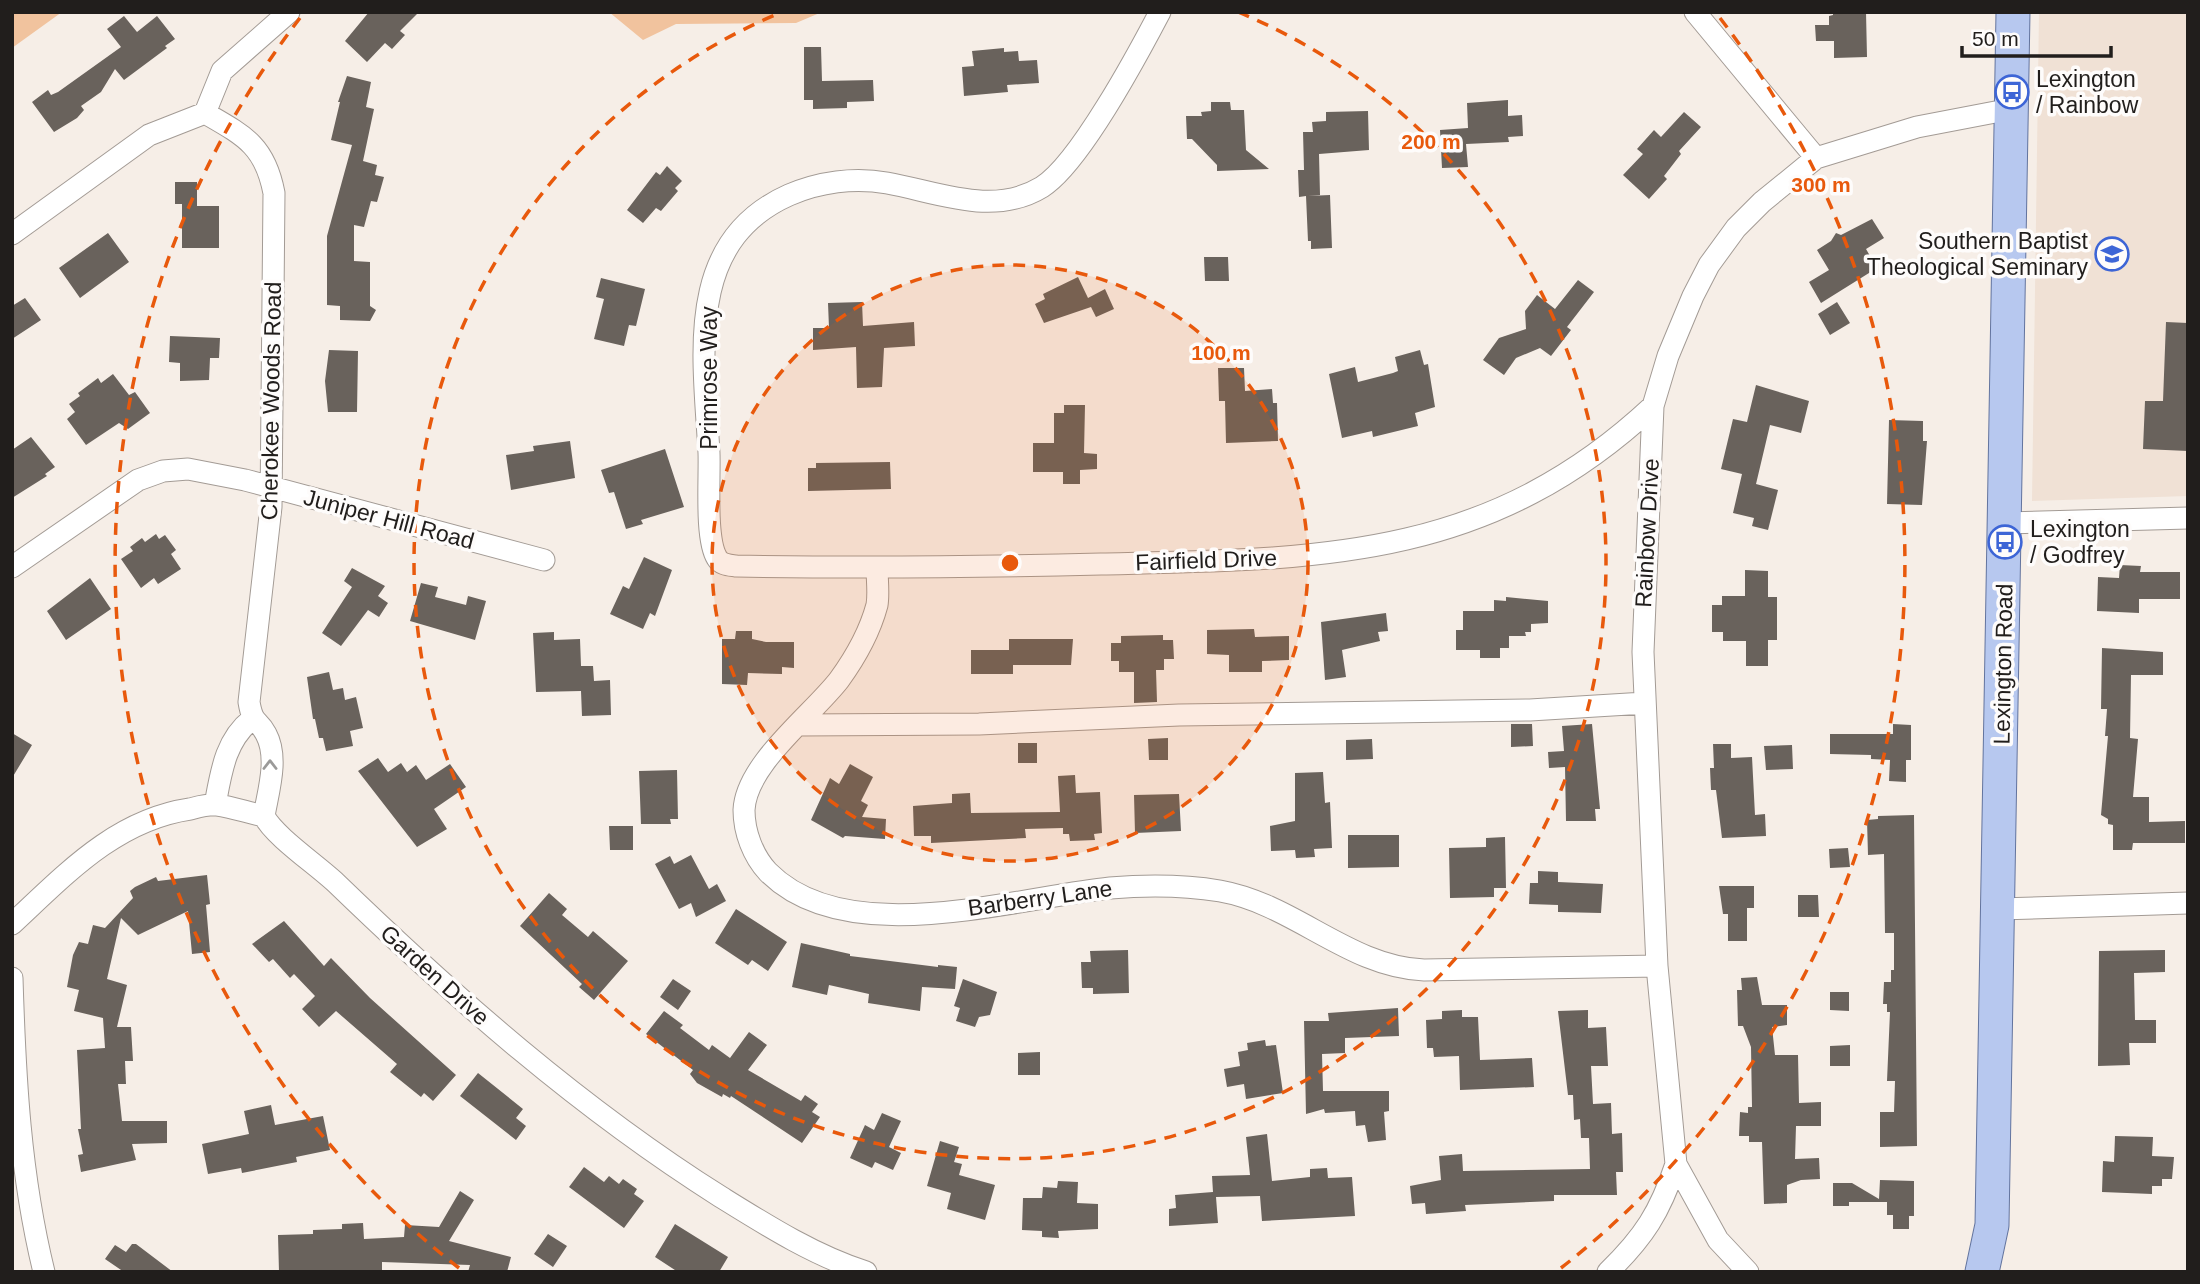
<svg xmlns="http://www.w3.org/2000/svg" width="2200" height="1284" font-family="Arial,sans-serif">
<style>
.built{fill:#f0e1d5}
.green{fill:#f1c39e}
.building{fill:#69625c}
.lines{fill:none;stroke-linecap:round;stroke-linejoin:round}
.minor-casing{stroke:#a39b95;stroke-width:23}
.primary-casing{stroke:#63749e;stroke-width:35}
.minor{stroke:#fff;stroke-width:21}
.primary{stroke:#b7c8ef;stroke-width:33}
.oneway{stroke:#9b9a99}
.ring{fill:none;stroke:#e8590c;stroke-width:3.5;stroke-dasharray:12 9}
.labels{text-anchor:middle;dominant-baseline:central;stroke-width:7;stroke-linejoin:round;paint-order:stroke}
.poi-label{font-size:23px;fill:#211e1c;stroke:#fefcfb;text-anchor:start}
.street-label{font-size:23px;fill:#211e1c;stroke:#fefcfb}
.centre{fill:#e8590c;stroke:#fefcfb;stroke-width:3.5}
.ring-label{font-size:21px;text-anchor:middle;font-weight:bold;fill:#e8590c;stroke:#fefcfb;stroke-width:7;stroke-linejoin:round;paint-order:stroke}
</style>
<rect width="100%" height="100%" fill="#f6eee7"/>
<path class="built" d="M2039,12H2188V496L2032,501Z"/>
<path class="green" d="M12,12H62L12,48Z
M609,12H822L796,23L676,24L643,40Z"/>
<path class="building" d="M369,12H419L400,31L405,35L392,49L385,43L367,62L345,41Z
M1833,12H1866L1867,57L1834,58V41H1816L1815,25H1829V16L1833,15Z
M124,16L137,32L157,16L175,39L165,46L167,48L124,80L115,69L101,92L81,106L84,110L77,118L54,132L32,102L48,90L51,95L58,92L121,47L107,29Z
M804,47H821L822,81L873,80L874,101L847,102V108L813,109V100H804Z
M1004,48V52L1018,51L1019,61L1037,60L1039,83L1007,85L1008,92L964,96L962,67L974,66L972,51Z
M347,76L371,82L366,107L374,109L363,161L377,165L375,175L384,177L377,202L371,201L364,227L354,225V261L370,262V306L376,310L370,321L340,320V306L327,305V236L352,145L331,140L340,102H338Z
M1508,100V116L1522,115L1523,136L1508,137L1509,142L1466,144L1468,167L1442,168L1440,130L1468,128L1467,103Z
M1211,102H1230L1231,110H1244L1246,150L1269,169L1217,171V165L1192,139H1187L1186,116H1202L1201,112L1211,111Z
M1368,111L1369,150L1319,154L1320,195L1308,196L1330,195L1332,248L1311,249V241H1308L1306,196L1299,197L1298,170H1304L1303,132H1313L1312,122L1326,121V112Z
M1684,112L1701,127L1679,151L1681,154L1664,176L1667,179L1649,199L1623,175L1643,154L1637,149L1654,130L1661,137Z
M667,166L682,181L675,188L678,191L661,211L656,208L643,223L627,210L656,172L660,175Z
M175,182H197V206H219V248H182V204H175Z
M1872,219L1884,238L1866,249L1877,268L1821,303L1809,282L1829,270L1817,250L1831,241L1836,233L1841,235Z
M108,233L129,262L80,298L59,268Z
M1204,257H1228L1229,281H1205Z
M1078,277L1088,298L1105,289L1114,309L1096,317L1091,307L1044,323L1035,304L1045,299L1043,294Z
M601,278L645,289L636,326L629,325L624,346L594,339L604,299L596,297Z
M1578,280L1594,292L1567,327L1571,330L1551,356L1540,348L1516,358L1504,375L1483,360L1499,338L1526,329L1525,311L1537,295L1555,309Z
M25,298L41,320L12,339V306Z
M862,302L863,326L914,322L915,346L884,348L882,387L857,388L856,347L813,350V328H829L828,303Z
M1837,302L1850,323L1830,335L1818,314Z
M2166,322L2188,323V451L2143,449L2145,401H2163Z
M170,336L220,338L219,358H210L209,380L180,381V363L169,362Z
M329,350L358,351L357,412H328L325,381Z
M1420,350L1424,365L1428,364L1435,407L1415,413L1418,426L1373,437L1372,431L1342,438L1329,374L1355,367L1358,382L1393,373L1398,371L1395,357Z
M1218,368H1244L1245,391L1272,389L1273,403H1277L1278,441L1226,443L1225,401H1219Z
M113,374L129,395L135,392L150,413L128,429L119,423L86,445L67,419L75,412L69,404L80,396L78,393L98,378L101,383Z
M1756,385L1809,401L1801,433L1770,425L1756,484L1778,490L1768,530L1752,526L1754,518L1733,513L1742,474L1721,469L1733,419L1747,422Z
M1064,405H1085L1084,453L1097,454V469L1080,470V484H1063V472H1033V443H1054V413H1064Z
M1889,420L1923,421V441H1927L1922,505L1887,504Z
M31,437L55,467L45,474L47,476L12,498V450Z
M570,441L575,478L511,490L506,455L534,451L533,446Z
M665,449L684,507L641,520L643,524L626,529L614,492L609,493L601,470Z
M890,462L891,489L808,491V468H816V463Z
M156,534L159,539L165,535L176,550L171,554L181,569L158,584L154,578L141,588L121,559L133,551L130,547L142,538L145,542Z
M644,557L672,570L655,616L650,613L643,629L610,614L623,586L629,589Z
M2120,565L2141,566L2140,572H2180V599H2139V613L2097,611L2098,577L2119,578Z
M352,568L385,586L378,596L388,603L379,617L368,610L341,646L322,633L352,587L344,581Z
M1745,570L1768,571V597H1777V640H1768V666H1746V641H1723V632H1712V605H1722V596H1745Z
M90,578L111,609L66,640L47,611Z
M421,583L438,587L435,597L466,605L468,596L486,601L475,640L410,621Z
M1506,597L1548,601V623L1531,624V632H1525L1526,636H1509V648H1500V658H1480V650H1456V630H1463V611H1494V600L1506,601Z
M1386,613L1388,631L1378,632L1380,641L1342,650L1346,677L1325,680L1321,622Z
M1254,629L1255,637L1289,636V660L1262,661V672H1229V655L1207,654V630Z
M736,631H752V639L766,642H794V668L782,667V674L748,673L747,685L722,684V639H735Z
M554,632V640L580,639L581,666H593L594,681L610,680L611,715L582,716L581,691L536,692L533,633Z
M1163,635V640H1173L1174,659H1164V670H1156L1157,702L1134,703V672H1119V661H1111V643H1121V636Z
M1009,639H1073L1071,665H1013V674H971V650H1009Z
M2102,648L2163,652V675H2131L2130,738L2138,739L2133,797H2149V822L2185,821V843H2133L2132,850H2113V825L2108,824V819L2101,815L2108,736H2105L2107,709H2101Z
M329,672L333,690L343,688L345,700L356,697L363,728L350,731L353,746L326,751L323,738H319L315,719H313L307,677Z
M1511,724H1532L1533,746L1511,747Z
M1592,724L1600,809H1595L1596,821H1566L1565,767L1549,768L1548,752L1564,751L1562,726Z
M1893,724L1911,725V760H1906V782L1889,781L1890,760L1871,759V755L1830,754V734H1893Z
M12,733L32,745L12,778Z
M1168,738V760H1149L1148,739Z
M1372,739L1373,759L1346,760V740Z
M1018,743H1037V763H1018Z
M1713,744H1731V758L1752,757L1755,815L1765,814L1766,836L1722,838L1716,790H1711L1710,768H1714Z
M1792,745L1793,769L1766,770L1764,746Z
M378,758L388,772L401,763L407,772L416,765L426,780L450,764L466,787L434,809L447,829L417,847L358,771Z
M850,764L873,777L861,801L868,805L862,817L886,819L885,839L845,836L843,838L811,820L830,778L839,784Z
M677,770L678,819H670L671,824H641L639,771Z
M1323,772L1325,803L1330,802L1332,848L1314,849L1315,857L1296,858L1295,850L1271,851L1270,826L1295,821V773Z
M1075,775L1076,793L1100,792L1102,833L1094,834L1095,840L1070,841L1069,834H1063V828L1025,829L1026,838L931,843V836H914L913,806L952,803V794L970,793L971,813L1060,812L1058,776Z
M1179,794L1181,831L1135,833L1134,795Z
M1914,815L1917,1146L1880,1147V1112H1894L1895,1081H1887L1890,1012H1887V1004H1883L1884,982H1891V970H1894V933H1885L1884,854L1868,855L1867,820L1878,819V816Z
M609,826H633V850H610Z
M1348,835H1399V867L1348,868Z
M1505,837L1506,888H1494V897L1450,898L1449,848L1486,847V838Z
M1848,848L1850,867L1830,868L1829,849Z
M691,855L709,889L717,884L726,901L696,917L691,903L679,909L655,864L670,856L674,864Z
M1538,871L1558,872V882L1603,884L1601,913L1558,912V905L1529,904L1530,883H1538Z
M207,875L210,904L206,905L210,952L192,954L188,911L138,935L121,918L107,979L127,985L117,1027H131L133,1061H125L126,1084H118L122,1121H167V1143L132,1144L136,1160L81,1172L78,1155L83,1154L78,1129H81L77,1050L105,1048L103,1018L74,1011L79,990L67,987L73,955L79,942L88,944L93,925L105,928L133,898L130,891L135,887L156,877L158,881Z
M1719,886H1754V908H1747V941H1728V914H1723Z
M549,893L567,909L562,915L588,937L593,931L628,961L594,1000L579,987L582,984L520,926Z
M1798,895H1818L1819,917H1798Z
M736,909L787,942L768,971L752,960L748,965L715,943Z
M284,921L324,966L331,958L370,998L456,1075L433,1101L424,1093L421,1097L390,1072L397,1064L336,1011L319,1027L302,1009L315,996L294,974L290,978L273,959L269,962L252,944Z
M801,943L850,954V956L938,967V965L957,967L955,989L922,987L920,1011L868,1003L869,994L829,985L827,995L792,987Z
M1128,950L1129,993L1093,994V988H1082L1081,962H1091L1090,951Z
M2165,950V972L2134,973L2135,1020H2156V1043H2129L2130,1065L2098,1066L2099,951Z
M1757,977L1762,1005H1787V1025L1772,1027L1775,1055H1798L1799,1103L1821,1102V1126H1796L1795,1159L1819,1158L1820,1179L1801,1180L1787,1185V1203L1764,1204L1762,1142H1749V1136H1739L1740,1112L1748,1113V1107H1752L1751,1047L1743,1026H1738L1737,990H1742L1741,978Z
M673,979L691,991L678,1010L660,997Z
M963,979L997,992L990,1015L979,1017L975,1027L956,1021L960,1008L954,1006Z
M1830,992H1849V1011L1830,1010Z
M1398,1008L1399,1036L1345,1038V1053L1322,1054L1323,1091H1389V1111L1384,1112L1386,1140L1368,1142L1365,1125L1356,1126L1355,1111L1325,1113L1324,1109L1306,1114L1304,1021H1329L1328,1013Z
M1462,1010V1017H1478L1480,1060L1532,1058L1534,1087L1460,1090L1459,1056L1434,1057L1433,1048H1427L1426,1020L1442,1019V1011Z
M1588,1010V1028L1606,1027L1608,1066H1591L1593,1104L1611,1103L1612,1134L1622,1133L1623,1172H1616L1617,1195H1554V1201L1465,1205L1466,1211L1426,1214L1425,1203L1412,1204L1410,1186L1441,1180L1439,1156L1462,1154L1463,1171L1590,1169L1589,1138H1581L1580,1119L1574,1120L1573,1095H1568L1558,1011Z
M664,1011L683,1025L680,1028L709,1050L712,1045L730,1058L749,1032L767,1045L748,1070L801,1101L805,1095L818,1104L812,1112L820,1117L802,1143L731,1096L730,1098L723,1094L722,1097L697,1083L690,1074L693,1070L646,1034Z
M1265,1040L1266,1046L1276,1045L1283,1093L1246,1099L1244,1084L1227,1087L1224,1069L1240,1066L1238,1052L1248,1050L1247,1043Z
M1850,1045V1066H1830V1046Z
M1040,1052V1075H1018V1053Z
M478,1073L523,1109L516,1118L526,1126L516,1140L460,1096Z
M271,1105L275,1125L323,1116L330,1150L296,1157L297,1162L242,1173L241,1168L208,1174L202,1144L249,1134L244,1111Z
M882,1113L901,1121L889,1147L901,1153L893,1170L875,1162L872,1168L850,1158L865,1125L874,1130Z
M1267,1134L1272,1181L1310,1177V1169L1327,1168L1328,1178L1352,1177L1355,1216L1262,1221L1260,1196L1216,1197L1218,1223L1169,1226V1209L1176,1208L1175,1195L1213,1192L1212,1176L1250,1175L1246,1137Z
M2115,1136L2153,1137L2152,1156L2174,1157L2172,1179H2162V1186H2152V1194L2102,1192L2103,1161L2114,1162Z
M940,1141L959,1147L954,1162L962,1164L959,1175L995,1185L985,1220L947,1209L951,1193L927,1186Z
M584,1167L604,1182L609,1176L619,1184L623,1179L637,1189L634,1194L644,1201L624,1228L569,1187Z
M1880,1180L1914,1181V1216H1909V1229H1893V1215H1887V1202H1849V1206H1833V1183H1852L1879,1199Z
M1058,1181L1078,1182L1077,1203L1098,1204V1229L1058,1231L1059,1238L1042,1237V1231L1022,1230L1023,1198H1042L1043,1187L1057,1188Z
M460,1191L474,1200L449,1241L511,1257L507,1272H468L470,1265L382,1262V1272H279L278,1235L313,1234V1230L342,1229V1224L363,1223L364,1239L404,1237L405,1225L439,1227Z
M675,1224L728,1257L719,1272H678L655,1257Z
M548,1234L567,1246L553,1267L534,1254Z
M132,1244H136L173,1272H124L105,1259L115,1245L126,1252Z"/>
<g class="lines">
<defs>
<path id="minor" d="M1160,12C1138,54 1079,164 1042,187C993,217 938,192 887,183C854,177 819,182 789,195C683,242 704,358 709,453C710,477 705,539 717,558C721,565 729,565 736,566C858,568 979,567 1101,564C1316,559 1486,562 1653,406
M1695,12L1816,158
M205,113C245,136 265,146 274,193L271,507L249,702C253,726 258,718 266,734C279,758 268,792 264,816
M205,113L222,71L289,12
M12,234L149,135L205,113
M2006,523L2188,518
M12,567L138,480L163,471L188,469L245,480L544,560
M877,568C877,580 879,593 877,605C870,631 855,658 839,680C812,715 746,764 744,810C744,832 753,856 768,872C846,951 1013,898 1110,888C1147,885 1183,885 1220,891C1294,904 1349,967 1424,970L1657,966
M799,725L979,724L1179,715L1530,710L1645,703
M215,805C221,773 225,740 252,719
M1999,909L2188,903
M12,924C65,875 115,820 190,809C198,807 208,804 217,805C232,807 249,813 264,816C274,836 317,865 336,883C455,998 580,1108 721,1197C766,1225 815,1256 866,1272
M12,978C15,1078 20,1174 44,1272
M1608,1272C1644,1237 1660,1212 1676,1164
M1748,1272L1718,1240L1676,1164L1657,966L1643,652L1653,406L1668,356L1693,296L1709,265L1736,228L1762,202L1816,158L1917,127L2011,109"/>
<path id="primary" d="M1982,1272L1992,1225L2013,12"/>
</defs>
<use href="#minor" class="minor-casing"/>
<use href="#primary" class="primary-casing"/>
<use href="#minor" class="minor"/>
<use href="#primary" class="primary"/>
</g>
<defs><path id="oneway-chevron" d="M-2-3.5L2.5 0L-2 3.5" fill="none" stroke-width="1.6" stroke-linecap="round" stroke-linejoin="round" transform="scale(1.75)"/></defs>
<use class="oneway" href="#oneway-chevron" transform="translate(270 765) rotate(-90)"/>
<circle cx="1010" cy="563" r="298" fill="#e8590c" fill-opacity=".12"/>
<g class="ring">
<circle cx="1010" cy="563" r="298"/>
<path d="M1238 12A596 596 0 1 1 782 12"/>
<path d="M459 1268A895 895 0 0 1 300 18M1720 18A895 895 0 0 1 1561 1268"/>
</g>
<defs>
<symbol id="bus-ring" viewBox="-11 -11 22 22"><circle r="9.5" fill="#fefcfb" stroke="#3d65d6" stroke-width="1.5"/><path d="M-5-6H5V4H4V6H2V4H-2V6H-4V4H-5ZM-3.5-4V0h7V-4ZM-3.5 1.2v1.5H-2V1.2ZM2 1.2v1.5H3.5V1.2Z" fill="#3d65d6"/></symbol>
<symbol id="university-ring" viewBox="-11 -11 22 22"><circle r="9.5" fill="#fefcfb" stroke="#3d65d6" stroke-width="1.5"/><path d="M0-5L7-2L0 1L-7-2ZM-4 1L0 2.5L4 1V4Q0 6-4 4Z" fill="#3d65d6"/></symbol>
</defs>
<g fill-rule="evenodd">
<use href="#bus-ring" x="1993" y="73" width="38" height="38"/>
<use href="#university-ring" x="2093" y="235" width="38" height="38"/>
<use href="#bus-ring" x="1986" y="523" width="38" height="38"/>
</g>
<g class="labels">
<g class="poi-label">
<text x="2036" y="79">Lexington<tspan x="2036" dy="26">/ Rainbow</tspan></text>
<text x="2088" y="241" text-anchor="end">Southern Baptist<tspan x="2088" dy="26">Theological Seminary</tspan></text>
<text x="2030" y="529">Lexington<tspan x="2030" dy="26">/ Godfrey</tspan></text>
</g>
<g class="street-label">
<text transform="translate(709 378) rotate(-90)">Primrose Way</text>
<text transform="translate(271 401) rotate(-89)">Cherokee Woods Road</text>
<text transform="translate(389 519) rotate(15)">Juniper Hill Road</text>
<text transform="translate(1647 533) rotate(-87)">Rainbow Drive</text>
<text transform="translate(1206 560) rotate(-2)">Fairfield Drive</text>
<text transform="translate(2003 664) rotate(-89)">Lexington Road</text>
<text transform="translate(1040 898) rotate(-8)">Barberry Lane</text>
<text transform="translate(435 975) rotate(42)">Garden Drive</text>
</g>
</g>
<circle cx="1010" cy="563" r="10" class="centre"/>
<g class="ring-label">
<text x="1431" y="149">200 m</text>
<text x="1821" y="192">300 m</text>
<text x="1221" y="360">100 m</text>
</g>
<rect width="2200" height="1284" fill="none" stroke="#211e1c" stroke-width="28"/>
<path d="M1962 46v10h149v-10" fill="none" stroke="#211e1c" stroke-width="3.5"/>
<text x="1972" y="46" font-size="21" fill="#211e1c" stroke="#fefcfb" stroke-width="5" paint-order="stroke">50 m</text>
</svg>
